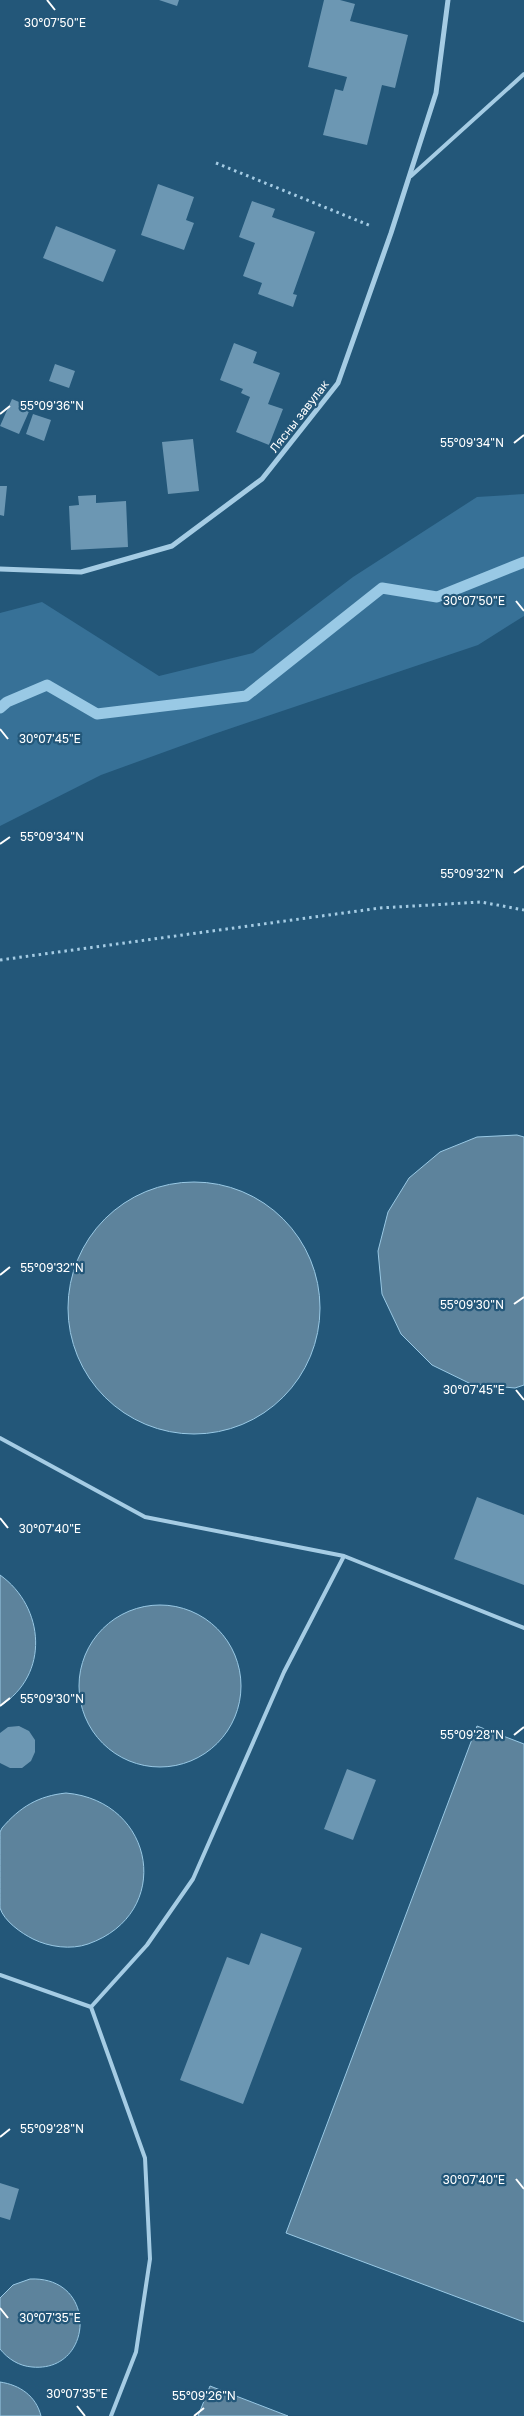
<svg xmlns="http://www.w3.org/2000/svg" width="524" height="2416" font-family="'Golos Text',sans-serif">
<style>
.green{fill:#377197}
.water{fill:#5d839c;stroke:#99c9e5}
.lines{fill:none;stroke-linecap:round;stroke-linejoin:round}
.stream{stroke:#99c9e5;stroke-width:11}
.building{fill:#6c97b3}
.path{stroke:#a5cce4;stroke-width:3;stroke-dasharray:2.5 4;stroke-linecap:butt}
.lane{stroke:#a5cce4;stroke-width:4}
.street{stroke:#a5cce4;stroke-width:5}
.ticks{fill:none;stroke:#fff;stroke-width:2}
.labels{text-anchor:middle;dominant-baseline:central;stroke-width:4.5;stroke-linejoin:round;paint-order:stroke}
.street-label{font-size:12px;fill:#fff;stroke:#235779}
.ticks-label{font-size:12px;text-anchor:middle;fill:#fff;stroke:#235779;stroke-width:4.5;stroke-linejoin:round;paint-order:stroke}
</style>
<rect width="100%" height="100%" fill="#235779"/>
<path class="green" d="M524,494V616L478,645L214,734L101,775L0,826V613L42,602L159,676L253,653L353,577L477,497Z"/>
<path class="water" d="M517,1135L524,1137V1385L515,1388L471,1384L432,1365L401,1334L382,1294L378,1251L388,1212L409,1178L440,1152L477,1137Z
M68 1308a126 126 0 1 1 252 0a126 126 0 1 1-252 0Z
M0,1575C45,1607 50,1675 0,1706Z
M79 1686a81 81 0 1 1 162 0a81 81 0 1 1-162 0Z
M477,1726L524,1744V2322L286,2233Z
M66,1793C156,1801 174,1914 88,1944C71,1950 49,1947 33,1939C21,1933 4,1921 0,1908C0,1896 0,1848 0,1832L2,1828C20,1807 38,1796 66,1793Z
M30,2279C99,2276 94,2373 32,2367C19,2366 8,2359 0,2349V2298L13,2285Z
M0,2382C20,2385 36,2396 41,2416H0Z
M210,2386L288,2416H198Z"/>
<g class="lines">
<path class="stream" d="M0,708L7,702L47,685L97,714L246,696L382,588L437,597L524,562"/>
</g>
<path class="building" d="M159,0H179L177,6Z
M324,0H340L355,4L350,21L408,35L395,88L382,85L367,145L323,135L335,89L343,91L347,77L308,67Z
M158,184L194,197L186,220L194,223L184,250L141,235Z
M252,201L275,209L272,217L315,232L293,294L297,295L293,307L258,294L262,283L243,276L255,243L239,237Z
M56,226L116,250L103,282L43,258Z
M234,343L257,352L253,363L280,373L268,404L283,409L269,445L236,432L250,397L241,393L243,389L220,380Z
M55,364L75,371L69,388L49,381Z
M12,399L31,407L19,434L0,426Z
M33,414L51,420L44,441L26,434Z
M193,439L199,491L168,494L162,442Z
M0,486H7L4,516L0,515Z
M96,495V503L126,501L128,547L71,550L69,506L79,505L78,496Z
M477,1497L524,1515V1585L454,1559Z
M19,1726L29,1731L35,1740V1752L31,1761L22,1768H10L0,1763V1733L8,1727Z
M347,1769L376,1780L353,1840L324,1829Z
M261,1933L302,1948L243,2104L180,2080L227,1957L249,1965Z
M0,2183L19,2189L10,2220L0,2217Z"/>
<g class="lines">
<path class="path" d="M216,163L371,226
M0,960L380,908L481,902L524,910"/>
<path class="lane" d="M411,176L524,74
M0,1438L145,1517L344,1556L524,1628
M0,1975L91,2007
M91,2007L147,1945L193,1879L284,1672L344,1556
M91,2007L145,2158L150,2259L136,2352L111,2416"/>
<path class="street" d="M0,569L81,572L172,546L262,479L338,383L391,233L436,93L448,0"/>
</g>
<path class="ticks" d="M47,0L55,10M0,414L10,406M514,443L524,435M516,601L524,611M0,729L8,739M0,844L10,837M514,873L524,866M0,1275L10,1267M514,1304L524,1297M516,1390L524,1400M0,1518L8,1528M0,1706L10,1698M514,1735L524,1727M0,2137L10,2129M516,2179L524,2189M0,2308L8,2318M77,2406L85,2416M194,2416L204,2408"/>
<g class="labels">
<g class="street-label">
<text transform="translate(299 416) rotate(-52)">Лясны завулак</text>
</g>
</g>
<g class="ticks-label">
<text x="55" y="27">30°07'50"E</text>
<text x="52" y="410">55°09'36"N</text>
<text x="472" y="447">55°09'34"N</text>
<text x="474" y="605">30°07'50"E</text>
<text x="50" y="743">30°07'45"E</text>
<text x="52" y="841">55°09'34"N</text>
<text x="472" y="878">55°09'32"N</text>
<text x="52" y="1272">55°09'32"N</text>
<text x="472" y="1309">55°09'30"N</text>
<text x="474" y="1394">30°07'45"E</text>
<text x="50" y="1533">30°07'40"E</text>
<text x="52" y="1703">55°09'30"N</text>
<text x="472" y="1739">55°09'28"N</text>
<text x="52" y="2133">55°09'28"N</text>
<text x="474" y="2184">30°07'40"E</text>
<text x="50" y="2322">30°07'35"E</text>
<text x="77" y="2398">30°07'35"E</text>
<text x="204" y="2400">55°09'26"N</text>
</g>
</svg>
